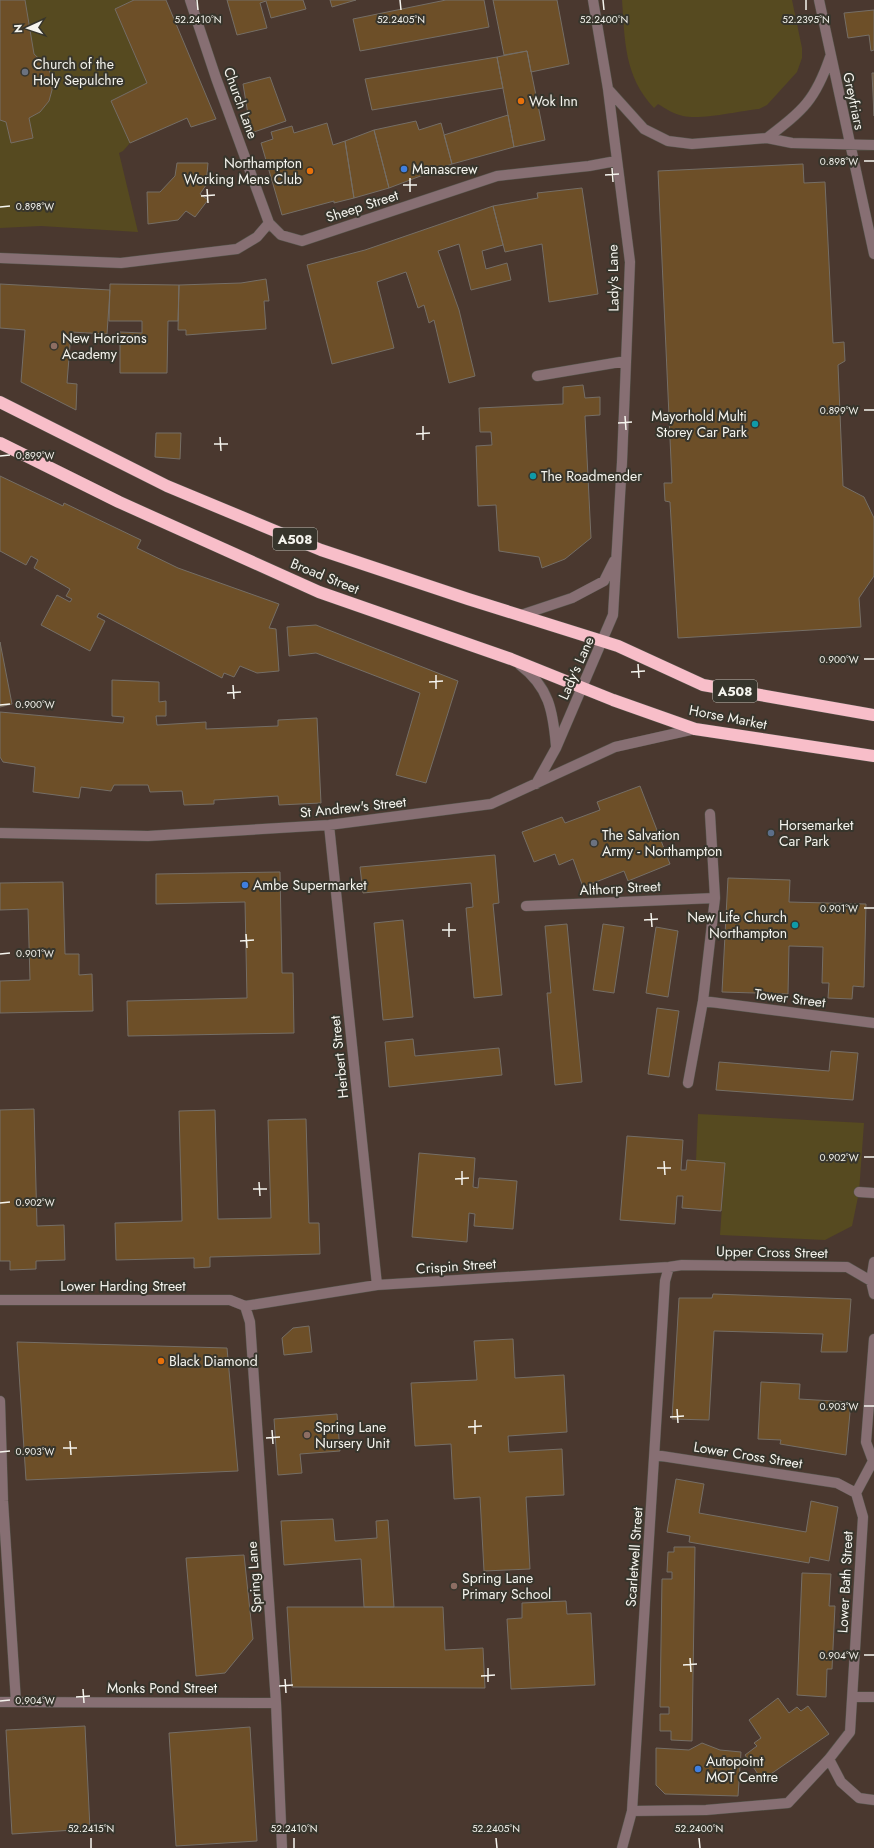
<svg xmlns="http://www.w3.org/2000/svg" width="874" height="1848" font-family="Jost,sans-serif">
<style>
.commercial{fill:#4a382f}
.green{fill:#564a20}
.building{fill:#6d4f28;stroke:#756e66}
.lines{fill:none;stroke-linecap:round;stroke-linejoin:round}
.street-casing{stroke:#55544b;stroke-width:11}
.highway-casing{stroke:#55544b;stroke-width:13}
.street{stroke:#876f73;stroke-width:10}
.highway{stroke:#f8bec9;stroke-width:12}
.ticks{fill:none;stroke:#f5f4ee;stroke-width:1.5}
.worship-dot{fill:#6b7280;stroke:#37352c;stroke-width:1.5}
.food-dot{fill:#e8710a;stroke:#37352c;stroke-width:1.5}
.shop-dot{fill:#3f7fe0;stroke:#37352c;stroke-width:1.5}
.education-dot{fill:#8d6e63;stroke:#37352c;stroke-width:1.5}
.culture-dot{fill:#0f9aa8;stroke:#37352c;stroke-width:1.5}
.service-dot{fill:#5c6f8a;stroke:#37352c;stroke-width:1.5}
.labels{text-anchor:middle;dominant-baseline:central;stroke-width:4;stroke-linejoin:round;paint-order:stroke}
.shield{fill:#37352c;stroke:#bcbbb4;stroke-width:1}
.shield-label{font-size:13px;font-weight:bold;fill:#f5f4ee}
.poi-label{font-size:14px;fill:#f5f4ee;stroke:#37352c;text-anchor:start}
.street-label{font-size:14px;fill:#f5f4ee;stroke:#37352c}
.ticks-label{font-size:10px;text-anchor:middle;fill:#f5f4ee;stroke:#37352c;stroke-width:4;stroke-linejoin:round;paint-order:stroke}
</style>
<rect width="100%" height="100%" fill="#37352c"/>
<path class="commercial" d="M0,0H874V1848H0Z"/>
<path class="green" d="M0,0H134L115,9L147,83L111,101L130,143L123,151L119,153L138,232L41,226L0,228Z
M622,0H792L802,48V58L797,72L767,105L759,109C739,111 702,120 683,116C674,114 666,109 658,104L654,108C624,76 625,41 622,0Z
M698,1114L864,1123L859,1192L852,1226L825,1240L720,1235L725,1164L696,1161Z"/>
<path class="building" d="M0,0H25L34,54L48,67L52,78V90L49,101L40,112L29,118L33,138L11,143L6,122L0,120Z
M134,0H166L216,119L191,127L187,118L130,143L111,101L147,83L115,9Z
M227,0H303L306,9L271,18L266,1L260,3L267,28L237,35Z
M330,0H356L332,7Z
M446,0H484L489,27L360,51L353,19Z
M493,0H557L569,64L531,72L527,51L504,55Z
M874,10V50L871,51L869,35L848,38L844,13Z
M527,51L545,140L514,147L497,57Z
M497,57L503,88L372,110L365,79Z
M872,73H874V116Z
M270,77L286,121L251,133L243,84Z
M508,115L514,147L452,164L444,135Z
M416,121L419,130L441,123L452,164L389,188L374,130Z
M327,123L333,145L345,141L354,198L334,203V201L282,215L261,143L273,139L271,132L292,126L294,133Z
M374,130L389,188L354,198L345,141Z
M177,163H208L206,185L200,194L208,200L195,217L186,211L178,220L148,224L147,192H160L175,176Z
M803,164L804,183L825,182L833,343L844,342L845,361L838,365L843,486L864,497L874,518V576L859,598L861,627L678,638L670,502L665,501L664,483H672L658,171Z
M582,188L598,294L549,302L542,244L505,252L493,206L538,198L537,193Z
M493,206L503,245L482,251L486,269L507,263L511,280L471,290L459,244L438,251L459,310L475,376L449,383L434,320L429,323L424,305L418,308L406,272L377,282L394,348L332,364L307,265L365,250Z
M266,279L269,301H264L266,329L186,335V330H178L179,285L241,283Z
M0,284L110,290L107,334L71,332L67,383L77,384L76,410L21,382L25,330L0,328Z
M110,284L179,285L178,321H168L167,373H120V332L142,333V321H109Z
M583,385L585,398L600,397V415L585,416L591,538L565,559L542,568L539,557L499,551L496,505L478,506L476,446L492,445L491,432H480L479,408L563,404V387Z
M156,433H181L180,459L155,457Z
M0,476L63,506L64,503L141,540L137,548L178,568L279,604L269,628L276,629L279,671L257,673L240,666L234,677L224,673L222,678L99,613L97,617L105,621L90,651L41,625L57,595L70,602L72,599L66,596L70,589L34,568L38,560L31,556L26,565L0,551Z
M316,625L458,681L426,783L396,775L420,693L316,653L289,656L287,627Z
M0,642L12,704L0,707Z
M112,680L159,682V702L166,701V716H156L157,725L206,722V729L278,726V720L317,718L321,803L279,805L278,796L214,800V804L184,805L182,791L150,792L148,785H114L111,791L81,787L79,798L33,792L35,767L3,762L0,757V712L123,723L124,717L112,716Z
M640,786L670,864L628,881L624,871L583,887L573,859L559,865L555,854L534,862L522,832L562,817L565,823L600,810L597,802Z
M495,855L499,903L493,904L502,995L474,998L466,908L473,907L471,883L363,893L360,867Z
M280,872L282,973H293L294,1033L128,1036L127,1001L247,998L245,902L156,904V874Z
M728,878L790,880L789,902L866,904L864,987L853,986L852,999L828,998L829,983H822L823,947L789,946L788,994L722,992Z
M63,882L65,954H79V975L92,974L93,1011L0,1013V981L30,980L28,909L0,910V883Z
M403,920L413,1017L383,1020L374,923Z
M567,924L582,1082L555,1085L547,993H551L545,926Z
M603,924L624,927L614,993L593,990Z
M656,927L678,931L668,997L646,993Z
M657,1008L679,1011L669,1077L648,1074Z
M413,1039L415,1056L499,1048L502,1075L389,1087L385,1042Z
M831,1051L858,1053L853,1100L716,1090L719,1062L829,1071Z
M34,1109L37,1226L64,1225L65,1260L36,1261V1269L10,1270V1261H0V1110Z
M215,1110L218,1219L271,1218L268,1120L306,1119L309,1223H319L320,1254L210,1257V1267L194,1268V1258L116,1260L115,1223L182,1221L179,1111Z
M627,1136L683,1140L681,1170H686L687,1160L725,1163L721,1211L682,1208L683,1196H677L675,1224L620,1220Z
M419,1153L475,1158L473,1187L478,1188L479,1178L517,1181L513,1229L474,1226L475,1214L469,1213L467,1242L412,1237Z
M713,1294L851,1299L847,1352H821L823,1334L714,1331L709,1420L672,1419L679,1298H712Z
M309,1326L312,1352L284,1355L282,1338L293,1328Z
M513,1339L515,1378L564,1375L567,1432L508,1436L509,1452L562,1449L564,1495L526,1497L530,1569L484,1571L480,1497L454,1499L451,1444L415,1446L411,1383L477,1380L474,1341Z
M17,1342L227,1348L238,1471L26,1480Z
M761,1382L800,1384L799,1399L851,1402L846,1455L780,1444L781,1440L758,1439Z
M337,1414L340,1451L300,1454L302,1473L278,1475L274,1419Z
M676,1479L704,1484L699,1513L806,1532L811,1501L838,1507L829,1561L810,1557L809,1563L689,1542L690,1536L667,1532Z
M333,1519L335,1541L377,1538L376,1521L388,1520L394,1607H364L361,1559L284,1565L281,1521Z
M674,1547H695L692,1741L671,1740V1731H660V1714H669V1707H660L662,1579H672V1572H667L668,1552H674Z
M244,1555L253,1639L225,1673L196,1676L186,1558Z
M802,1573L831,1574L829,1606H835L832,1669H827L826,1697L797,1695Z
M566,1601L567,1614L591,1613L595,1685L511,1689L507,1619L522,1618V1603Z
M287,1607H443L445,1650L483,1648L485,1688L292,1687Z
M778,1698L789,1713L797,1707L801,1711L808,1706L829,1734L762,1780L745,1755L757,1746L754,1743L761,1738L749,1720Z
M85,1726L90,1829L12,1834L6,1730Z
M250,1727L257,1841L176,1846L169,1733Z
M702,1743L720,1750L741,1752L738,1796L665,1794L656,1785V1748L689,1750Z"/>
<g class="lines">
<defs>
<path id="street" d="M190,0L216,78L269,223L281,235L302,241L497,176L589,166L616,161
M819,0L874,254
M608,89L644,129L668,141L692,144L767,138L792,143L874,145
M767,138C803,110 815,101 830,57
M0,258L121,263L237,249L257,237L269,223
M537,376L626,361
M521,615L572,598L604,581L614,561
M520,665C549,687 553,711 556,746
M536,784L556,748L613,615L622,462L630,262L608,89L593,0
M329,825L377,1285
M0,833L148,836L329,825L491,804L615,747L695,729
M526,906L715,898
M703,1001L874,1023
M688,1083L703,1001L715,898L710,814
M859,1192L874,1193
M874,1262L871,1281L874,1294
M0,1300H230L245,1306L377,1285L669,1267L682,1265L847,1267L871,1281
M245,1306L250,1322L276,1703L282,1848
M0,1401L3,1501L16,1702
M856,1493L873,1461L866,1442L874,1339
M853,1697H874
M0,1702L276,1703
M829,1759L841,1782L859,1798L874,1800
M632,1811L706,1810L788,1803L829,1759L850,1732L863,1517L856,1493L837,1483L655,1455
M622,1848L632,1811L665,1281L669,1267"/>
<path id="highway" d="M0,402L167,486L321,550L468,599L618,646L703,685L874,715
M0,443L119,502L319,592L511,659L613,700L695,729L874,756"/>
</defs>
<use href="#street" class="street-casing"/>
<use href="#highway" class="highway-casing"/>
<use href="#street" class="street"/>
<use href="#highway" class="highway"/>
</g>
<path class="ticks" d="M197,0L198,10M400,0L401,10M603,0L604,10M806,0V10M864,161H874M612,168L613,182M605,175L619,174M410,178V192M403,185H417M207,189L208,203M201,196L215,195M0,207L10,206M864,410H874M625,416L626,430M618,423L632,422M423,426V440M416,434L430,433M220,437L221,451M214,444H228M0,456L10,455M864,659H874M638,664L639,678M631,672L645,671M436,675V689M429,682L443,681M233,685L234,699M227,693L241,692M0,705L10,704M864,908H874M651,913L652,927M644,920L658,919M449,923V937M442,930H456M246,934L247,948M240,941L254,940M0,954L10,953M864,1157H874M664,1161L665,1175M657,1168H671M462,1171V1185M455,1179L469,1178M259,1182L260,1196M253,1189H267M0,1203L10,1202M864,1406H874M677,1409L678,1423M670,1417L684,1416M475,1420V1434M468,1427L482,1426M272,1430L273,1444M266,1438L280,1437M70,1441L71,1455M63,1448H77M0,1452L10,1451M864,1655H874M690,1658L691,1672M683,1665L697,1664M488,1668V1682M481,1676L495,1675M285,1679L286,1693M279,1686L293,1685M83,1689L84,1703M76,1697L90,1696M0,1701L10,1700M91,1838V1848M294,1838V1848M496,1838L497,1848M699,1838L700,1848"/>
<g class="worship-dot">
<circle cx="25" cy="72" r="4"/>
<circle cx="594" cy="843" r="4"/>
</g>
<g class="food-dot">
<circle cx="521" cy="101" r="4"/>
<circle cx="310" cy="171" r="4"/>
<circle cx="161" cy="1361" r="4"/>
</g>
<g class="shop-dot">
<circle cx="404" cy="169" r="4"/>
<circle cx="245" cy="885" r="4"/>
<circle cx="698" cy="1769" r="4"/>
</g>
<g class="education-dot">
<circle cx="54" cy="346" r="4"/>
<circle cx="307" cy="1435" r="4"/>
<circle cx="454" cy="1586" r="4"/>
</g>
<g class="culture-dot">
<circle cx="755" cy="424" r="4"/>
<circle cx="533" cy="476" r="4"/>
<circle cx="795" cy="925" r="4"/>
</g>
<circle class="service-dot" cx="771" cy="833" r="4"/>
<g class="labels">
<g class="shield">
<rect x="273" y="528" width="44" height="22" rx="3"/>
<rect x="713" y="680" width="44" height="22" rx="3"/>
</g>
<g class="shield-label">
<text x="295" y="539">A508</text>
<text x="735" y="691">A508</text>
</g>
<g class="poi-label">
<text x="33" y="64">Church of the<tspan x="33" dy="16">Holy Sepulchre</tspan></text>
<text x="529" y="101">Wok Inn</text>
<text x="302" y="163" text-anchor="end">Northampton<tspan x="302" dy="16">Working Mens Club</tspan></text>
<text x="412" y="169">Manascrew</text>
<text x="62" y="338">New Horizons<tspan x="62" dy="16">Academy</tspan></text>
<text x="747" y="416" text-anchor="end">Mayorhold Multi<tspan x="747" dy="16">Storey Car Park</tspan></text>
<text x="541" y="476">The Roadmender</text>
<text x="779" y="825">Horsemarket<tspan x="779" dy="16">Car Park</tspan></text>
<text x="602" y="835">The Salvation<tspan x="602" dy="16">Army - Northampton</tspan></text>
<text x="253" y="885">Ambe Supermarket</text>
<text x="787" y="917" text-anchor="end">New Life Church<tspan x="787" dy="16">Northampton</tspan></text>
<text x="169" y="1361">Black Diamond</text>
<text x="315" y="1427">Spring Lane<tspan x="315" dy="16">Nursery Unit</tspan></text>
<text x="462" y="1578">Spring Lane<tspan x="462" dy="16">Primary School</tspan></text>
<text x="706" y="1761">Autopoint<tspan x="706" dy="16">MOT Centre</tspan></text>
</g>
<g class="street-label">
<text transform="translate(854 101) rotate(78)">Greyfriars</text>
<text transform="translate(241 103) rotate(70)">Church Lane</text>
<text transform="translate(362 206) rotate(-18)">Sheep Street</text>
<text transform="translate(613 278) rotate(-91)">Lady's Lane</text>
<text transform="translate(325 576) rotate(22)">Broad Street</text>
<text transform="translate(576 668) rotate(-66)">Lady's Lane</text>
<text transform="translate(728 717) rotate(11)">Horse Market</text>
<text transform="translate(353 807) rotate(-6)">St Andrew's Street</text>
<text transform="translate(620 888) rotate(-3)">Althorp Street</text>
<text transform="translate(790 998) rotate(7)">Tower Street</text>
<text transform="translate(339 1057) rotate(-96)">Herbert Street</text>
<text transform="translate(772 1252) rotate(1)">Upper Cross Street</text>
<text transform="translate(456 1266) rotate(-4)">Crispin Street</text>
<text x="123" y="1286">Lower Harding Street</text>
<text transform="translate(748 1455) rotate(9)">Lower Cross Street</text>
<text transform="translate(634 1557) rotate(-86)">Scarletwell Street</text>
<text transform="translate(254 1577) rotate(-94)">Spring Lane</text>
<text transform="translate(845 1582) rotate(-87)">Lower Bath Street</text>
<text x="162" y="1688">Monks Pond Street</text>
</g>
</g>
<g class="ticks-label">
<text x="198" y="23">52.2410°N</text>
<text x="401" y="23">52.2405°N</text>
<text x="604" y="23">52.2400°N</text>
<text x="806" y="23">52.2395°N</text>
<text x="839" y="165">0.898°W</text>
<text x="35" y="210">0.898°W</text>
<text x="839" y="414">0.899°W</text>
<text x="35" y="459">0.899°W</text>
<text x="839" y="663">0.900°W</text>
<text x="35" y="708">0.900°W</text>
<text x="839" y="912">0.901°W</text>
<text x="35" y="957">0.901°W</text>
<text x="839" y="1161">0.902°W</text>
<text x="35" y="1206">0.902°W</text>
<text x="839" y="1410">0.903°W</text>
<text x="35" y="1455">0.903°W</text>
<text x="839" y="1659">0.904°W</text>
<text x="35" y="1704">0.904°W</text>
<text x="91" y="1832">52.2415°N</text>
<text x="294" y="1832">52.2410°N</text>
<text x="496" y="1832">52.2405°N</text>
<text x="699" y="1832">52.2400°N</text>
</g>
<g transform="translate(28 28) rotate(267)" stroke="#37352c" stroke-width="3" paint-order="stroke">
<path d="M0-3L7 15L0 10L-7 15Z" fill="#f5f4ee"/>
<text y="-6" font-size="11" font-weight="bold" text-anchor="middle" fill="#f5f4ee">N</text>
</g>
</svg>
